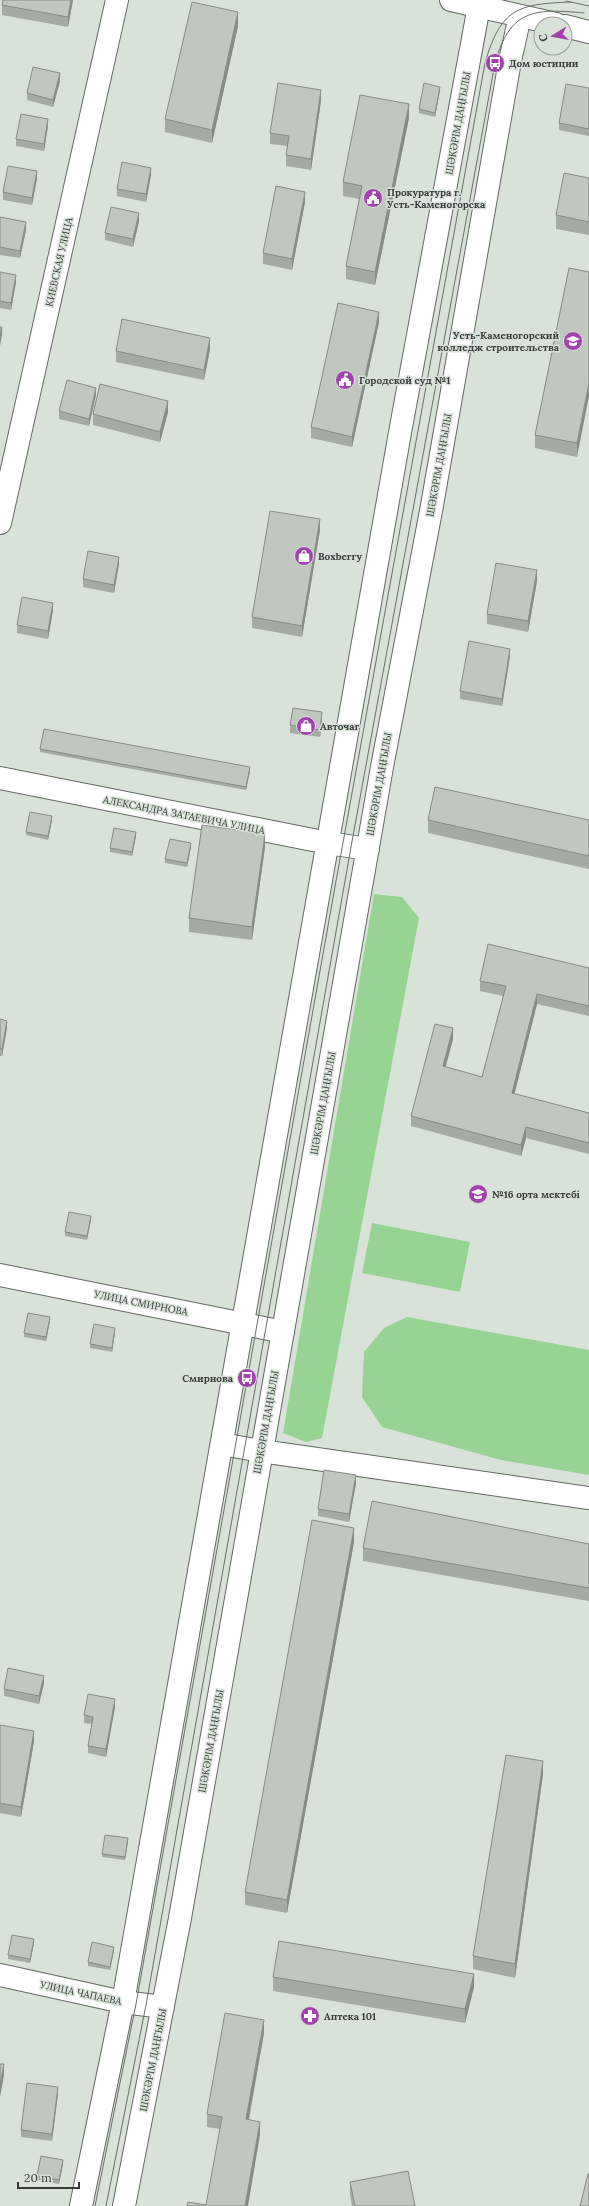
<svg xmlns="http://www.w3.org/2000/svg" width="589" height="2206" font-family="Lora,serif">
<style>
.green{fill:#97d494}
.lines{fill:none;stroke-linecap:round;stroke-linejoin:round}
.street-casing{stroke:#616860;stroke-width:24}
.secondary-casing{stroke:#616860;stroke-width:24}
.primary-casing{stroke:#616860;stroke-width:24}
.street{stroke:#fff;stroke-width:22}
.secondary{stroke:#fff;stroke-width:22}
.primary{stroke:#fff;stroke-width:22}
.tram{stroke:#696e69;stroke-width:1}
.wall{fill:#a4aba3}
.shaded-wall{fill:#868b85}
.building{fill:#bfc7be;stroke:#868b85}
.labels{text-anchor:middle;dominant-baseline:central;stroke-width:3;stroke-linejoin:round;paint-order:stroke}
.poi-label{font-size:10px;font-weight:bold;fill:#383b38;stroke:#d9e2d9;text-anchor:start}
.street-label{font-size:10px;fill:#383b38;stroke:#d9e2d9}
</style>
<rect width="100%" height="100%" fill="#d9e2d9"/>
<path class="green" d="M374,894L402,897L419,918L322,1438L306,1442L283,1433Z
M372,1223L470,1242L460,1292L362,1273Z
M407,1317L589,1350V1475L501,1460L382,1427L362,1397L364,1352L384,1328Z"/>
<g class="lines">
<defs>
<path id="street" d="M0,523L117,0
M0,778L328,843
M0,1275L244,1324
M222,1444L261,1451L589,1498
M0,1975L123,2002"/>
<path id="secondary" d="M328,843L368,849
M244,1324L283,1332
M123,2002L163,2007
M81,2206L123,2002L401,427L479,6
M124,2206L180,1918L382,767L431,511L510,61L520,16"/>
<path id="primary" d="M451,0L556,24
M565,26L589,32"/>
</defs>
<use href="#street" class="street-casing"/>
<use href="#secondary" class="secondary-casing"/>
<use href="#primary" class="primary-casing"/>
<use href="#street" class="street"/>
<use href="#secondary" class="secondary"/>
<use href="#primary" class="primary"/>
<path class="tram" d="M566,1L589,6
M95,2206L136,2004L336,881L485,63C501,8 518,4 571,2
M106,2206L146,2005L351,847L495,63C510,10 533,8 584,13"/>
</g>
<path class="wall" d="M3,0H73L68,27L2,15V5Z
M238,26L212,143L165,132V119Z
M60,81L53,107L27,100V93Z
M589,88V136L559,130V123Z
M440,90L435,117L419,113V109Z
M321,101L311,170L286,166V155L288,146L270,144V133Z
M409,118L375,285L346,279V266L359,199L343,196V182Z
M48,126L44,151L16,146V139Z
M151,175L146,202L117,196V189Z
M37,178L32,205L3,200V192Z
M589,178V235L556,229V215Z
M305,202L292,270L263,264V253Z
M0,217L26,230L20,258L0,255Z
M139,221L133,247L105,240V233Z
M0,272L16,282L11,310L0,308Z
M589,272L577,457L535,448V435Z
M379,322L352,447L311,438V427Z
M210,349L204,380L116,362V351Z
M96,395L89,426L59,419V411Z
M168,412L160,442L93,425V414Z
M320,530L302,637L252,628V617Z
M119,564L114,593L83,587V579Z
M537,581L528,632L487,624V614Z
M53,610L48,639L17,633V625Z
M510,656L502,706L460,699V691Z
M322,720L320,737L290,733V725Z
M40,749L250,771L246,790L40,752Z
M52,820L48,840L26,835V832Z
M428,820H589V869L428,833Z
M136,836L132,856L110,852V848Z
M191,847L187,867L165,863V859Z
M265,847L252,940L189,932V918Z
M589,968V1016L537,1004L514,1094L589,1113V1154L526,1138L521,1156L411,1126V1116L453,1039L445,1067L482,1077L503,996L480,991V981Z
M0,1019L7,1028L2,1056H0Z
M91,1220L87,1240L65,1236V1232Z
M50,1321L46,1341L24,1337V1333Z
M115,1332L112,1352L90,1348V1344Z
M356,1483L349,1522L318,1516V1509Z
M354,1542L287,1913L245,1905V1892Z
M589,1544V1601L363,1561V1548Z
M44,1683L39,1704L4,1696V1689Z
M115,1707L106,1757L88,1753V1746L92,1724L84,1723V1715Z
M0,1725L34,1741L21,1817L0,1813Z
M543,1774L515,1978L473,1969V1956Z
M128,1841L125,1860L102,1857V1854Z
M34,1943L30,1963L8,1959V1955Z
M114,1950L110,1970L88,1966V1962Z
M273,1977L474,1987L465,2023L273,1991Z
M264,2033L249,2120L260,2135L207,2127V2114Z
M58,2094L52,2141L21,2137V2130Z
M63,2164L59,2184L37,2180V2176Z
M350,2182L415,2206H352L350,2195Z"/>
<path class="shaded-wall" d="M71,0H73L68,27V17Z
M238,12V26L212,143V130Z
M60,73V81L53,107V100Z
M440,87V90L435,117V113Z
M321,90V101L311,170V159Z
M409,104V118L375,285V272Z
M48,119V126L44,151V144Z
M151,168V175L146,202V194Z
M37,171V178L32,205V198Z
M305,192V202L292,270V259Z
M139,213V221L133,247V239Z
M26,222V230L20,258V251Z
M16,275V282L11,310V303Z
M379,312V322L352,447V437Z
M2,327V335L0,346V338Z
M210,338V349L204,380V370Z
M589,383V396L577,457V443Z
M96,388V395L89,426V419Z
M168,401V412L160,442V432Z
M320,519V530L302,637V626Z
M119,557V564L114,593V585Z
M537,570V581L528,632V621Z
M53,603V610L48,639V631Z
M510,649V656L502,706V699Z
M322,712V720L320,737V730Z
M250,767V771L246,790V787Z
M52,816V820L48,840V836Z
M136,832V836L132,856V852Z
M265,834V847L252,940V927Z
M191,843V847L187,867V863Z
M537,994V1004L512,1104V1093Z
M7,1021V1028L2,1056V1049Z
M453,1028V1039L443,1077V1066Z
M526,1127V1138L521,1156V1145Z
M91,1216V1220L87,1240V1236Z
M50,1317V1321L46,1341V1337Z
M115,1328V1332L112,1352V1348Z
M356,1475V1483L349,1522V1514Z
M354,1528V1542L287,1913V1900Z
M44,1676V1683L39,1704V1696Z
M115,1699V1707L106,1757V1749Z
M34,1731V1741L21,1817V1807Z
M543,1761V1774L515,1978V1964Z
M128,1838V1841L125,1860V1857Z
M34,1939V1943L30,1963V1959Z
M114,1947V1950L110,1970V1967Z
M474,1974V1987L465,2023V2009Z
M264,2020V2033L246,2133V2119Z
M4,2064V2075L0,2097V2086Z
M58,2087V2094L52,2141V2134Z
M260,2122V2135L248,2206H245Z
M63,2160V2164L59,2184V2180Z"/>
<path class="building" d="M3,0H71L68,17L2,5Z
M192,2L238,12L212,130L165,119Z
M33,67L60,73L53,100L27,93Z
M278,83L321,90L311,159L286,155L289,136L270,133Z
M424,83L440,87L435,113L419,109Z
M566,84L589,88V129L559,123Z
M360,95L409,104L375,272L346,266L362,186L343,182Z
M21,114L48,119L44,144L16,139Z
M122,162L151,168L146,194L117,189Z
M8,166L37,171L32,198L3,192Z
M564,173L589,178V222L556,215Z
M276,186L305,192L292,259L263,253Z
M111,207L139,213L133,239L105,233Z
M0,217L26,222L20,251L0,247Z
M569,268L589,272V383L577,443L535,435Z
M0,272L16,275L11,303L0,301Z
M338,303L379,312L352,437L311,427Z
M122,319L210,338L204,370L116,351Z
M0,327H2L0,338Z
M67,380L96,388L89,419L59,411Z
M100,384L168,401L160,432L93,414Z
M270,511L320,519L302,626L252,617Z
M88,551L119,557L114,585L83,579Z
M496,563L537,570L528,621L487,614Z
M22,597L53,603L48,631L17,625Z
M469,641L510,649L502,699L460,691Z
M293,708L322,712L320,730L290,725Z
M44,729L250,767L246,787L40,749Z
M435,787L589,820V856L428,820Z
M30,812L52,816L48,836L26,832Z
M202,825L265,834L252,927L189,918Z
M114,828L136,832L132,852L110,848Z
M170,839L191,843L187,863L165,859Z
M488,944L589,968V1006L537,994L512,1093L589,1113V1143L526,1127L521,1145L411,1116L435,1024L453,1028L443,1066L482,1077L506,986L480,981Z
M0,1019L7,1021L2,1049L0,1048Z
M69,1212L91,1216L87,1236L65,1232Z
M28,1313L50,1317L46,1337L24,1333Z
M94,1324L115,1328L112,1348L90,1344Z
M324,1470L356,1475L349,1514L318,1509Z
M372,1501L589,1544V1588L363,1548Z
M312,1520L354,1528L287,1900L245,1892Z
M8,1668L44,1676L39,1696L4,1689Z
M88,1694L115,1699L106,1749L88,1746L93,1717L84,1715Z
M0,1725L34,1731L21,1807L0,1803Z
M506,1755L543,1761L515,1964L473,1956Z
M105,1835L128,1838L125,1857L102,1854Z
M12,1935L34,1939L30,1959L8,1955Z
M279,1941L474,1974L465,2009L273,1977Z
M92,1942L114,1947L110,1967L88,1962Z
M225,2013L264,2020L246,2119L260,2122L245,2206H187L188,2202L206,2205L222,2117L207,2114Z
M0,2064H4L0,2086Z
M27,2083L58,2087L52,2134L21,2130Z
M41,2156L63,2160L59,2180L37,2176Z
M408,2171L415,2206H355L350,2182Z
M588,2174H589V2206H580Z"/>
<defs>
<symbol id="bus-disc" viewBox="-11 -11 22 22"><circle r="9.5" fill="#a143ac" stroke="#d9e2d9"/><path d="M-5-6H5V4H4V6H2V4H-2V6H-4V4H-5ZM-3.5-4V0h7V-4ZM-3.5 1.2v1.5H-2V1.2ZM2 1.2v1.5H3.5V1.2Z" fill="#fff"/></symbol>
<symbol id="civic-disc" viewBox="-11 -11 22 22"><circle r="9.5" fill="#a143ac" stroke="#d9e2d9"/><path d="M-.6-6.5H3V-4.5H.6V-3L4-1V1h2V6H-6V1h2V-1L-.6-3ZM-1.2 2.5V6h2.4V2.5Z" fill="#fff"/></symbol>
<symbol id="university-disc" viewBox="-11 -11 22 22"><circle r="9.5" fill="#a143ac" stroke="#d9e2d9"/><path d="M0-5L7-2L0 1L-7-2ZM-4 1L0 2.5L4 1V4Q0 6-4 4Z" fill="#fff"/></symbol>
<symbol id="shop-disc" viewBox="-11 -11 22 22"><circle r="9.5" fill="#a143ac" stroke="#d9e2d9"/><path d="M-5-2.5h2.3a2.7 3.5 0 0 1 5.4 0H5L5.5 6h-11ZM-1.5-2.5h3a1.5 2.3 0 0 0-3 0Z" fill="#fff"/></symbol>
<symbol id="school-disc" viewBox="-11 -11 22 22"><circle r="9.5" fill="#a143ac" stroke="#d9e2d9"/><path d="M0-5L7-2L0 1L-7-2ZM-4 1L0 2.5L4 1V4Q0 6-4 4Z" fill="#fff"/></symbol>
<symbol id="pharmacy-disc" viewBox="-11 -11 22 22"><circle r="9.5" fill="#a143ac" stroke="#d9e2d9"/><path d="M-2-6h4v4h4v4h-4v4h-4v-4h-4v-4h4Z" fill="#fff"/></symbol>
</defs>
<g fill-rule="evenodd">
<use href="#bus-disc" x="484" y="52" width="22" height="22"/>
<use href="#civic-disc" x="362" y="187" width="22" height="22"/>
<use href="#university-disc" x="562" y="330" width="22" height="22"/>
<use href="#civic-disc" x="334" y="369" width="22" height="22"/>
<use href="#shop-disc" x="293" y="545" width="22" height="22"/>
<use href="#shop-disc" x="295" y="715" width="22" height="22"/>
<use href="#school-disc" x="467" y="1183" width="22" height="22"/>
<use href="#bus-disc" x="236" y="1367" width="22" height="22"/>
<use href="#pharmacy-disc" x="299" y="2005" width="22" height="22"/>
</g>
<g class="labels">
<g class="poi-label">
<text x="509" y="63">Дом юстиции</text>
<text x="387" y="192">Прокуратура г.<tspan x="387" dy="12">Усть-Каменогорска</tspan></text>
<text x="559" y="335" text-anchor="end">Усть-Каменогорский<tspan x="559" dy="12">колледж строительства</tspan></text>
<text x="359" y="380">Городской суд №1</text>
<text x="318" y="556">Boxberry</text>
<text x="320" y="726">Авточаг</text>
<text x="492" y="1194">№16 орта мектебі</text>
<text x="233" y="1378" text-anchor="end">Смирнова</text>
<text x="324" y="2016">Аптека 101</text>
</g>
<g class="street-label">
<text transform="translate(458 123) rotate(-80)">ШӘКӘРІМ ДАҢҒЫЛЫ</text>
<text transform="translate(59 262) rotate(-77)">КИЕВСКАЯ УЛИЦА</text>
<text transform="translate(439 465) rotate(-80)">ШӘКӘРІМ ДАҢҒЫЛЫ</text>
<text transform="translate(379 784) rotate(-80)">ШӘКӘРІМ ДАҢҒЫЛЫ</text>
<text transform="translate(184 815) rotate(11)">АЛЕКСАНДРА ЗАТАЕВИЧА УЛИЦА</text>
<text transform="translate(323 1103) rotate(-80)">ШӘКӘРІМ ДАҢҒЫЛЫ</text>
<text transform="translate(141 1303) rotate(11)">УЛИЦА СМИРНОВА</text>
<text transform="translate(266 1422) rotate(-80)">ШӘКӘРІМ ДАҢҒЫЛЫ</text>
<text transform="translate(211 1741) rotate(-80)">ШӘКӘРІМ ДАҢҒЫЛЫ</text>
<text transform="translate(81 1993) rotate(12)">УЛИЦА ЧАПАЕВА</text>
<text transform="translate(153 2060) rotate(-79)">ШӘКӘРІМ ДАҢҒЫЛЫ</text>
</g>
</g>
<g transform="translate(553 36) rotate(259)"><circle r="19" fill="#d9e2d9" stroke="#999f99"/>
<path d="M0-3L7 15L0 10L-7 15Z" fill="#a143ac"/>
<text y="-6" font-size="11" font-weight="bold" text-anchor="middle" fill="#383b38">С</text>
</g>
<path d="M18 2182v6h61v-6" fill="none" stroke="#383b38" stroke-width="2"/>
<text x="24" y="2182" font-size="12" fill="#383b38" stroke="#d9e2d9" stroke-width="3" paint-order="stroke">20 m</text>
</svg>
